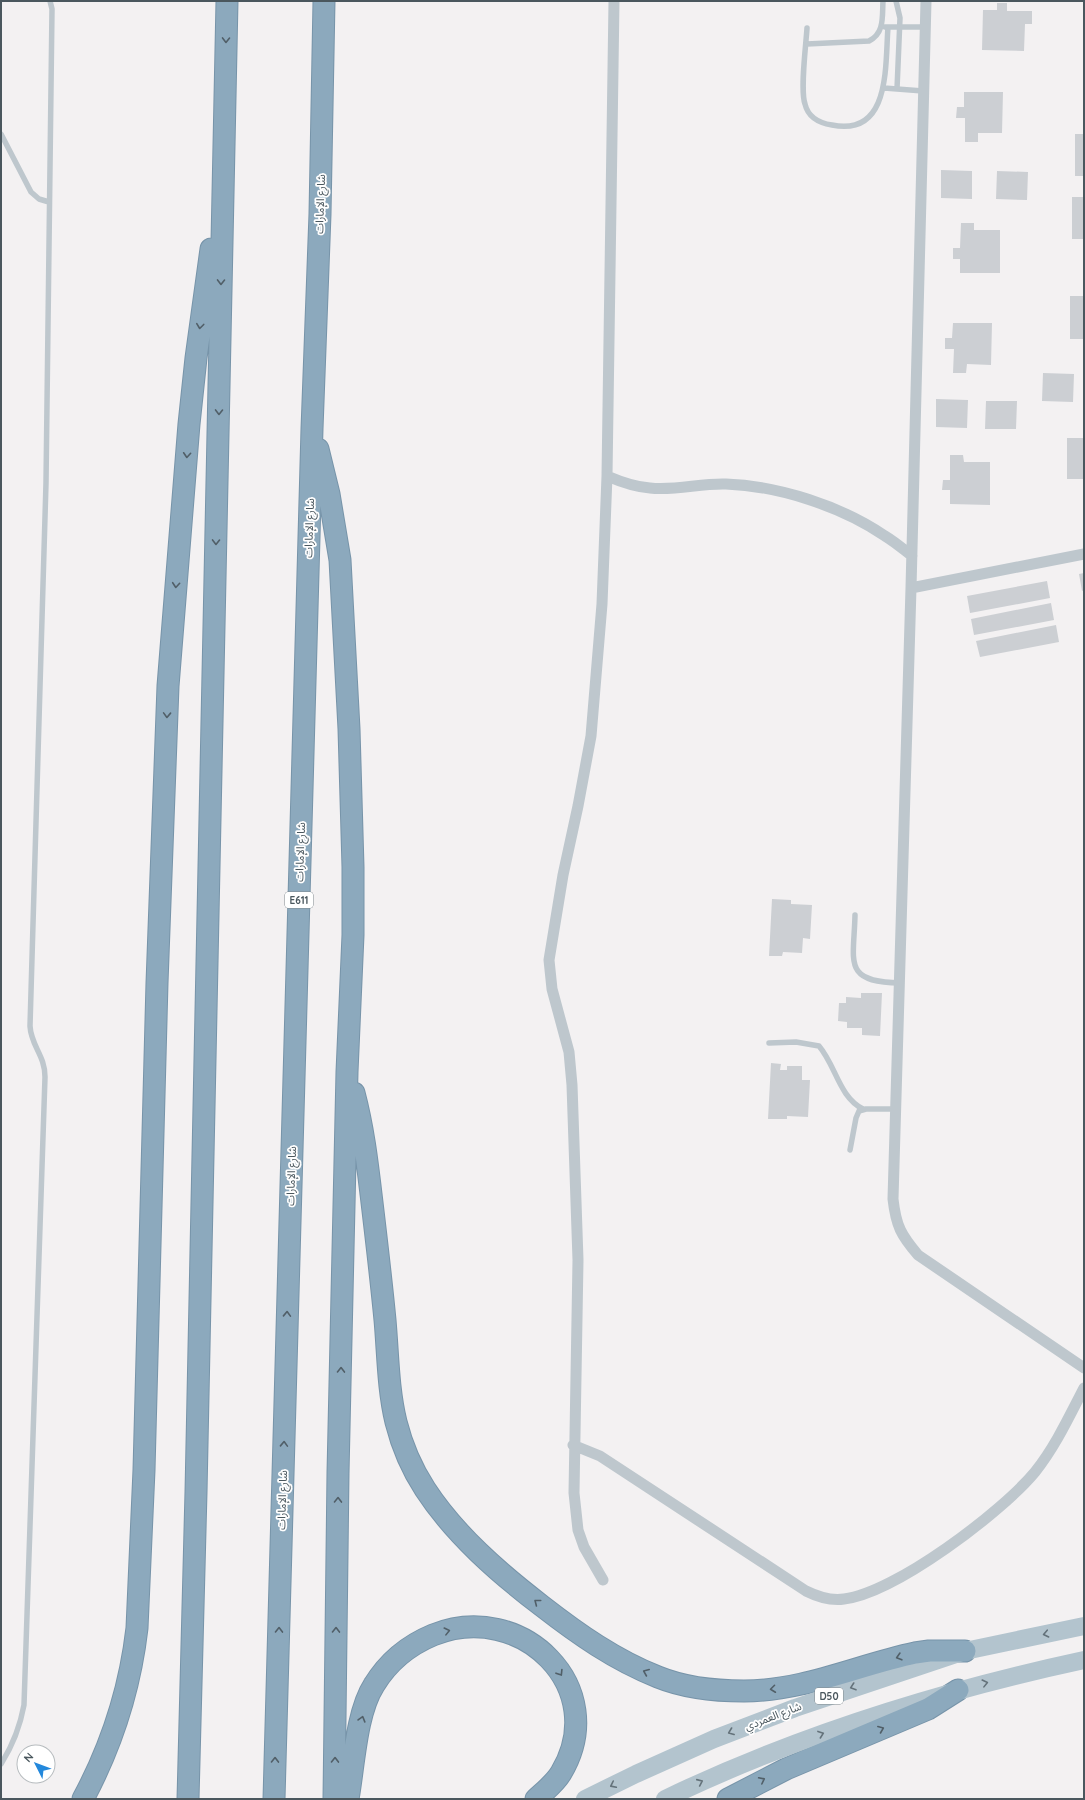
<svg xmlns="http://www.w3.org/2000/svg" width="1085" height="1800" font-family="Quicksand,'Noto Sans Arabic',sans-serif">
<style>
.building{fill:#cccfd3}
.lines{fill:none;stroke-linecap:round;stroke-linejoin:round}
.highway-casing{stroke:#7794a9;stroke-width:23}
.lane{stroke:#bec7cd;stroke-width:5.5}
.street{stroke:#bec7cd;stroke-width:11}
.primary{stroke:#b3c4ce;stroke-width:18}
.highway{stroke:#8ca9bd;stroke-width:21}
.oneway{stroke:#515f68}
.oneway2{stroke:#64727a}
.labels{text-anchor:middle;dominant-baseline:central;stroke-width:3.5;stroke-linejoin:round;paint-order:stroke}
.shield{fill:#fff;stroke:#80898e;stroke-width:1}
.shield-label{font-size:10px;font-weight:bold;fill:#4a575e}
.street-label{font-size:11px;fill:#4a575e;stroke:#fff}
</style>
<rect width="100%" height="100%" fill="#f3f1f2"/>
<path class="building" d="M997,3H1007V11H1032V24H1025L1024,51L982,50L983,10H997Z
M964,92H1003L1002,133H978V142H965V118H956L957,107H964Z
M1075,134H1084V176H1075Z
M941,170L972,171V199L941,198Z
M997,171L1028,172L1027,200L996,199Z
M1072,197H1084V239H1072Z
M961,223H974V230H1000V273H960V259H953V248H960Z
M1070,296H1084V339H1070Z
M953,323H992L991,365L967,364L966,373H953L954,349H945V338H952Z
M1043,373L1074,374L1073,402L1042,401Z
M936,399L968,400L967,428L936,427Z
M986,401H1017L1016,429H985Z
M1067,438H1084V479H1067Z
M950,455H963L964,462H990V505L950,504V490H942L943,480H950Z
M1084,573V590L1082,591L1079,574Z
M1047,581L1050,598L970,613L967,596Z
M1051,603L1054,620L974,635L971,619Z
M1056,625L1059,642L980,657L976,641Z
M772,899L791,900V904L812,905L810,939L803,938L802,953L783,952L782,956H769Z
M861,993H882L880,1036L862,1035V1028H847V1022L838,1021L839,1003H846V997L861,998Z
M771,1063L781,1064L780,1070H787V1066H802V1080H810L808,1117L787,1116V1119H768Z"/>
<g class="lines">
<defs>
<path id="highway" d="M318,449L329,494L340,560L349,729L353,867V935L347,1072L338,1473L334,1799
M354,1093C363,1127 367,1160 371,1194C376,1236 381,1278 385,1320C388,1354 388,1389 396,1422C402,1446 412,1469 425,1489C455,1535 499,1573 542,1606C578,1634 615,1660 658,1677C685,1688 716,1691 744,1691C804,1691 858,1665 915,1653L929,1651H965
M83,1799C112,1745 130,1689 137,1628L144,1470L157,983L168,686L189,424L196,358L211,249
M188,1799L196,1492L227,1
M274,1799L312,429L320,214L324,1
M348,1799C354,1766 356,1713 374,1685C388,1662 409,1645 433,1635C521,1599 612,1688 561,1773C555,1783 545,1791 536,1799
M728,1799L786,1769L928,1709L958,1690"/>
</defs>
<use href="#highway" class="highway-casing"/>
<path class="lane" d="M896,1L900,18L897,89
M885,27H925
M807,28C806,45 800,90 805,104C808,117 819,123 832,125C891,137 885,65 888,27
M807,44L869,41C885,33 882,16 883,1
M884,88L923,91
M1,134L31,192L39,199L49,202
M855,915C854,962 842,982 900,983
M769,1043L796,1042L819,1046C836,1066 839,1097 863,1109
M850,1150L856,1118L859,1111L866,1109H896
M1,1764C13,1745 20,1727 24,1705L45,1077C45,1055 31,1046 30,1026L46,483L52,9L50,1"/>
<path class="street" d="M926,1L911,588L893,1199C896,1226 901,1235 918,1255L1084,1368
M607,476C621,482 634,487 650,488C675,491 701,483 726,484C779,486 841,506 885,536C895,542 903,549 912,556
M911,588L1084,554
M573,1445L600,1456L806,1591C818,1597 830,1601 844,1599C895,1593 1002,1512 1035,1472C1055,1447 1069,1417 1084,1388
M603,1580L584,1547L578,1530L574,1493L578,1260L572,1085L569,1052L552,989L549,960L563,875L578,806L591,736L602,604L607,476L614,1"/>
<path class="primary" d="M585,1799L636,1774L714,1739L795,1708L965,1651L1084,1626
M665,1799C798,1735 940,1691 1084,1660"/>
<use href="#highway" class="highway"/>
</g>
<defs><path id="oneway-chevron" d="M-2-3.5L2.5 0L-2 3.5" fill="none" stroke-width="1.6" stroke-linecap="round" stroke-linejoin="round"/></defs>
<g class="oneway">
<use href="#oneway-chevron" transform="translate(226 40) rotate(91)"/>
<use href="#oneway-chevron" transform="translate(221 282) rotate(91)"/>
<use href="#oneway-chevron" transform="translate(200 326) rotate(97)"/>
<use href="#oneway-chevron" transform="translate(219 412) rotate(91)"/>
<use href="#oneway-chevron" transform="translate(187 455) rotate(94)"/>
<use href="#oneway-chevron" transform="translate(216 542) rotate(91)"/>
<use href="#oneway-chevron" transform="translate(176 585) rotate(95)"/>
<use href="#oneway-chevron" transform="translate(167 715) rotate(92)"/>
<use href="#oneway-chevron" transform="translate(287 1314) rotate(-88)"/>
<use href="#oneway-chevron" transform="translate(341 1370) rotate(-89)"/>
<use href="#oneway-chevron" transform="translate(284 1444) rotate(-88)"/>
<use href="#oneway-chevron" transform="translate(338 1500) rotate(-89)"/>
<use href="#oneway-chevron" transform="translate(537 1602) rotate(-142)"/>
<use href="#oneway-chevron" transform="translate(279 1630) rotate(-89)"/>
<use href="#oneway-chevron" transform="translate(336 1630) rotate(-89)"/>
<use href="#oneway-chevron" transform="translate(447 1631) rotate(-14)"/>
<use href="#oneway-chevron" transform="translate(899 1657) rotate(164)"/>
<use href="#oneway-chevron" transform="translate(646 1672) rotate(-157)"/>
<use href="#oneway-chevron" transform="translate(560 1673) rotate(58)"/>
<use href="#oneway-chevron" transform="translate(773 1689) rotate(173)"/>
<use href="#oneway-chevron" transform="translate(362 1719) rotate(-74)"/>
<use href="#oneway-chevron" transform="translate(881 1729) rotate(-22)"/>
<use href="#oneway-chevron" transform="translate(275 1760) rotate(-89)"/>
<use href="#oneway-chevron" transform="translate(335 1760) rotate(-89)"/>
<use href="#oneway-chevron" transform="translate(762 1780) rotate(-27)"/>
</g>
<g class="oneway2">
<use href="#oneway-chevron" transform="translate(1046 1634) rotate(168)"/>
<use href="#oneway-chevron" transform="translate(985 1683) rotate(-14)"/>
<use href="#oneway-chevron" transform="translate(853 1687) rotate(161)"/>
<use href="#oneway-chevron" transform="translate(731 1732) rotate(159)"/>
<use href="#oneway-chevron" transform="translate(821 1734) rotate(-20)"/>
<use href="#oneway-chevron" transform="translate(700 1782) rotate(-24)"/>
<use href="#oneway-chevron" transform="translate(613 1785) rotate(154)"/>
</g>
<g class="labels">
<g class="shield">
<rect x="285" y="892" width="28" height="16" rx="3"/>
<rect x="815" y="1688" width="28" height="16" rx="3"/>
</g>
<g class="shield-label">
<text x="299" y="900">E611</text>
<text x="829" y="1696">D50</text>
</g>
<g class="street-label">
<text transform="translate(320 204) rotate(-88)">شارع الإمارات</text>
<text transform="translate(309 528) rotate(-88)">شارع الإمارات</text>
<text transform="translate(300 852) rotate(-88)">شارع الإمارات</text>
<text transform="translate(291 1176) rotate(-88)">شارع الإمارات</text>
<text transform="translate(282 1500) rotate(-88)">شارع الإمارات</text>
<text transform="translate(773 1716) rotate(-21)">شارع العمردي</text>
</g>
</g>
<rect width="1085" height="1800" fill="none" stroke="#4a575e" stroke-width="4"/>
<g transform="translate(36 1764) rotate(312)"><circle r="19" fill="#ffffff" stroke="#b7bcbf"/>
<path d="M0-3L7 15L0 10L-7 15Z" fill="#2388dc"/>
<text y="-6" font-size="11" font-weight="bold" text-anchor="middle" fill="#4a575e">N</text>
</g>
</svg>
